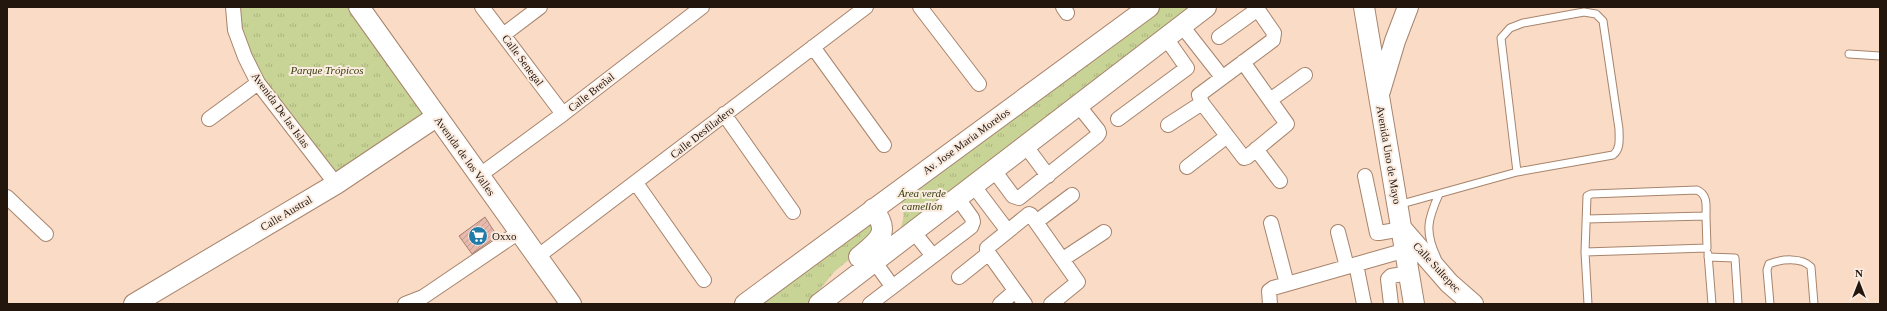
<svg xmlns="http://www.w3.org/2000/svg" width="1887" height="311" font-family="Georgia,serif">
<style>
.park{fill:url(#park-tufts)}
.building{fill:url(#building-hatch);stroke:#aa8074}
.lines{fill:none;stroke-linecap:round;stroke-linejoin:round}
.lane-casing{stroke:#a7846c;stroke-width:9}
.street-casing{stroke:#a7846c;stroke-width:16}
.secondary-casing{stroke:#a7846c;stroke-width:22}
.lane{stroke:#fff;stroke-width:7}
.street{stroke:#fff;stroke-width:14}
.secondary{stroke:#fff;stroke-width:20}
.labels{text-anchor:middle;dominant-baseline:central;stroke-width:4;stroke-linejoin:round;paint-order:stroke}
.street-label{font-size:11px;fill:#23160c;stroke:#fbece1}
.park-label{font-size:11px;font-style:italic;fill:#383e0d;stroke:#fbece1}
.poi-label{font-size:11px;fill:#23160c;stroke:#fbece1;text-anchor:start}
</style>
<defs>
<pattern id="park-tufts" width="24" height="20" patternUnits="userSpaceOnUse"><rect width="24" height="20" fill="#c8d495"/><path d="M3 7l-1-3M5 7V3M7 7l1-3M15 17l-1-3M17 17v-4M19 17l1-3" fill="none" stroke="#acb57f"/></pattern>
<pattern id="building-hatch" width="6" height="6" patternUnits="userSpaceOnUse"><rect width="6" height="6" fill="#e7b9ac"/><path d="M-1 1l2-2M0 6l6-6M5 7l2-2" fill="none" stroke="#c69e93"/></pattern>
</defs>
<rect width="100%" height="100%" fill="#fadbc6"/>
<path class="park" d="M234,7H357L434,117L338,180L259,82Z
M1149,7H1194L896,240C903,224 907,213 899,197Z
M873,222L877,228L851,258L834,272L808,304H756L836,242L841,247Z"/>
<path class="building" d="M485,217L497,236L472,254L459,236Z"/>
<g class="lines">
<defs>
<path id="lane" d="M1849,54L1880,56
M1398,205L1517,172L1613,155C1621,149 1619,138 1619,129L1603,21L1596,14L1584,12L1523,23L1510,28L1501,38L1517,172
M1585,252L1707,248L1706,216L1586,219
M1708,254L1712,304
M1708,257L1735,258L1738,304
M1437,258C1424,231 1428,219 1439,194
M1588,304L1585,252L1587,196L1591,194L1697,190C1708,195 1706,205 1706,216
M1770,304L1767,270L1769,264C1781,259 1802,257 1811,267L1814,304"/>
<path id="street" d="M233,7L235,30L245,57L258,83L336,184
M482,7L563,114
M920,7L979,84
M1063,7L1067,13
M1182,26L1222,77
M503,35L540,7
M1219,37L1258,9
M813,47L884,145
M1243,62L1287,124L1247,157L1244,158L1202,103L1199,95L1273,40L1274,33L1256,7
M1270,100L1305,75
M724,114L793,212
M209,119L258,83
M1118,119L1187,68L1166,38
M1168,125L1202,103
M1025,145L1048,176
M1256,149L1280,181
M1187,167L1226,137
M993,169L1013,196L1019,198L1097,136L1099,133L1098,130L1078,105
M480,175L563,114L702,7
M1365,176L1377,233H1379L1402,229
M636,183L704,280
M973,185L1007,230
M7,197L46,234
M1036,222L1072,195
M1271,223L1287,284
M913,231L933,256
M1338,232L1347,267
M537,257L866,7
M1063,259L1104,232
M874,261L892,286
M1356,264L1364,304
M959,277L989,253
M405,304L423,297L519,232
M870,304L971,227L973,222L972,218L957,197
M1000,304L1015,291
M1025,304L987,251V248L1029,214L1031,215L1078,282L1051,304
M1270,304L1269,291L1273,288L1406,250
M1391,304L1388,279L1391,276L1409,273"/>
<path id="secondary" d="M359,7L571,304
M1364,7L1414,304
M1380,91L1395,41L1408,7
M1402,229L1449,283L1473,304
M859,257C878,241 892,233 873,209
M134,304L336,184L436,117
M745,304L1149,7
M819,304L1206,7"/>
</defs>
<use href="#lane" class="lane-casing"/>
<use href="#street" class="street-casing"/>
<use href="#secondary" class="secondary-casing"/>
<use href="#lane" class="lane"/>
<use href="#street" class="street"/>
<use href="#secondary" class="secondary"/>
</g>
<defs>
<symbol id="supermarket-disc" viewBox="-11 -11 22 22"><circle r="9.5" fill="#227caa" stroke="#fbece1"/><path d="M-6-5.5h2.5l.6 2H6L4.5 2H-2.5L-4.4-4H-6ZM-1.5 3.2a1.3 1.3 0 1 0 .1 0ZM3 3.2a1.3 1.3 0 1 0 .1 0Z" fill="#fff"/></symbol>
</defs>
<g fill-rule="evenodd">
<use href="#supermarket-disc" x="467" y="225" width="22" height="22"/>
</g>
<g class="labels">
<g class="street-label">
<text transform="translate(523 60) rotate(53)">Calle Senegal</text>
<text transform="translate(591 92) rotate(-38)">Calle Breñal</text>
<text transform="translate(281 110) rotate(54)">Avenida De las Islas</text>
<text transform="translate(702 132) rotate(-38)">Calle Desfiladero</text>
<text transform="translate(966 141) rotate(-36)">Av. Jose Maria Morelos</text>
<text transform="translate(1389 155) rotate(80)">Avenida Uno de Mayo</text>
<text transform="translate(465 156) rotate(54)">Avenida de los Valles</text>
<text transform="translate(286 213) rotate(-31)">Calle Austral</text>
<text transform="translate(1437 267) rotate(47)">Calle Sultepec</text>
</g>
<g class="park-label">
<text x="327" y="70">Parque Trópicos</text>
<text x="922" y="193">Área verde<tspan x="922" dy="13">camellón</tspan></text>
</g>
<g class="poi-label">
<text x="492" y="236">Oxxo</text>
</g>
</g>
<rect width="1887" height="311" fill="none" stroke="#23160c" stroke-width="16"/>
<g transform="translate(1859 283)" stroke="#fbece1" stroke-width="3" paint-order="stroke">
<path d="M0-3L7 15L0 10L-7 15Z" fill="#23160c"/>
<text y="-6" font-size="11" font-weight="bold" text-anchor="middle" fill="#23160c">N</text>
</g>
</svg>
